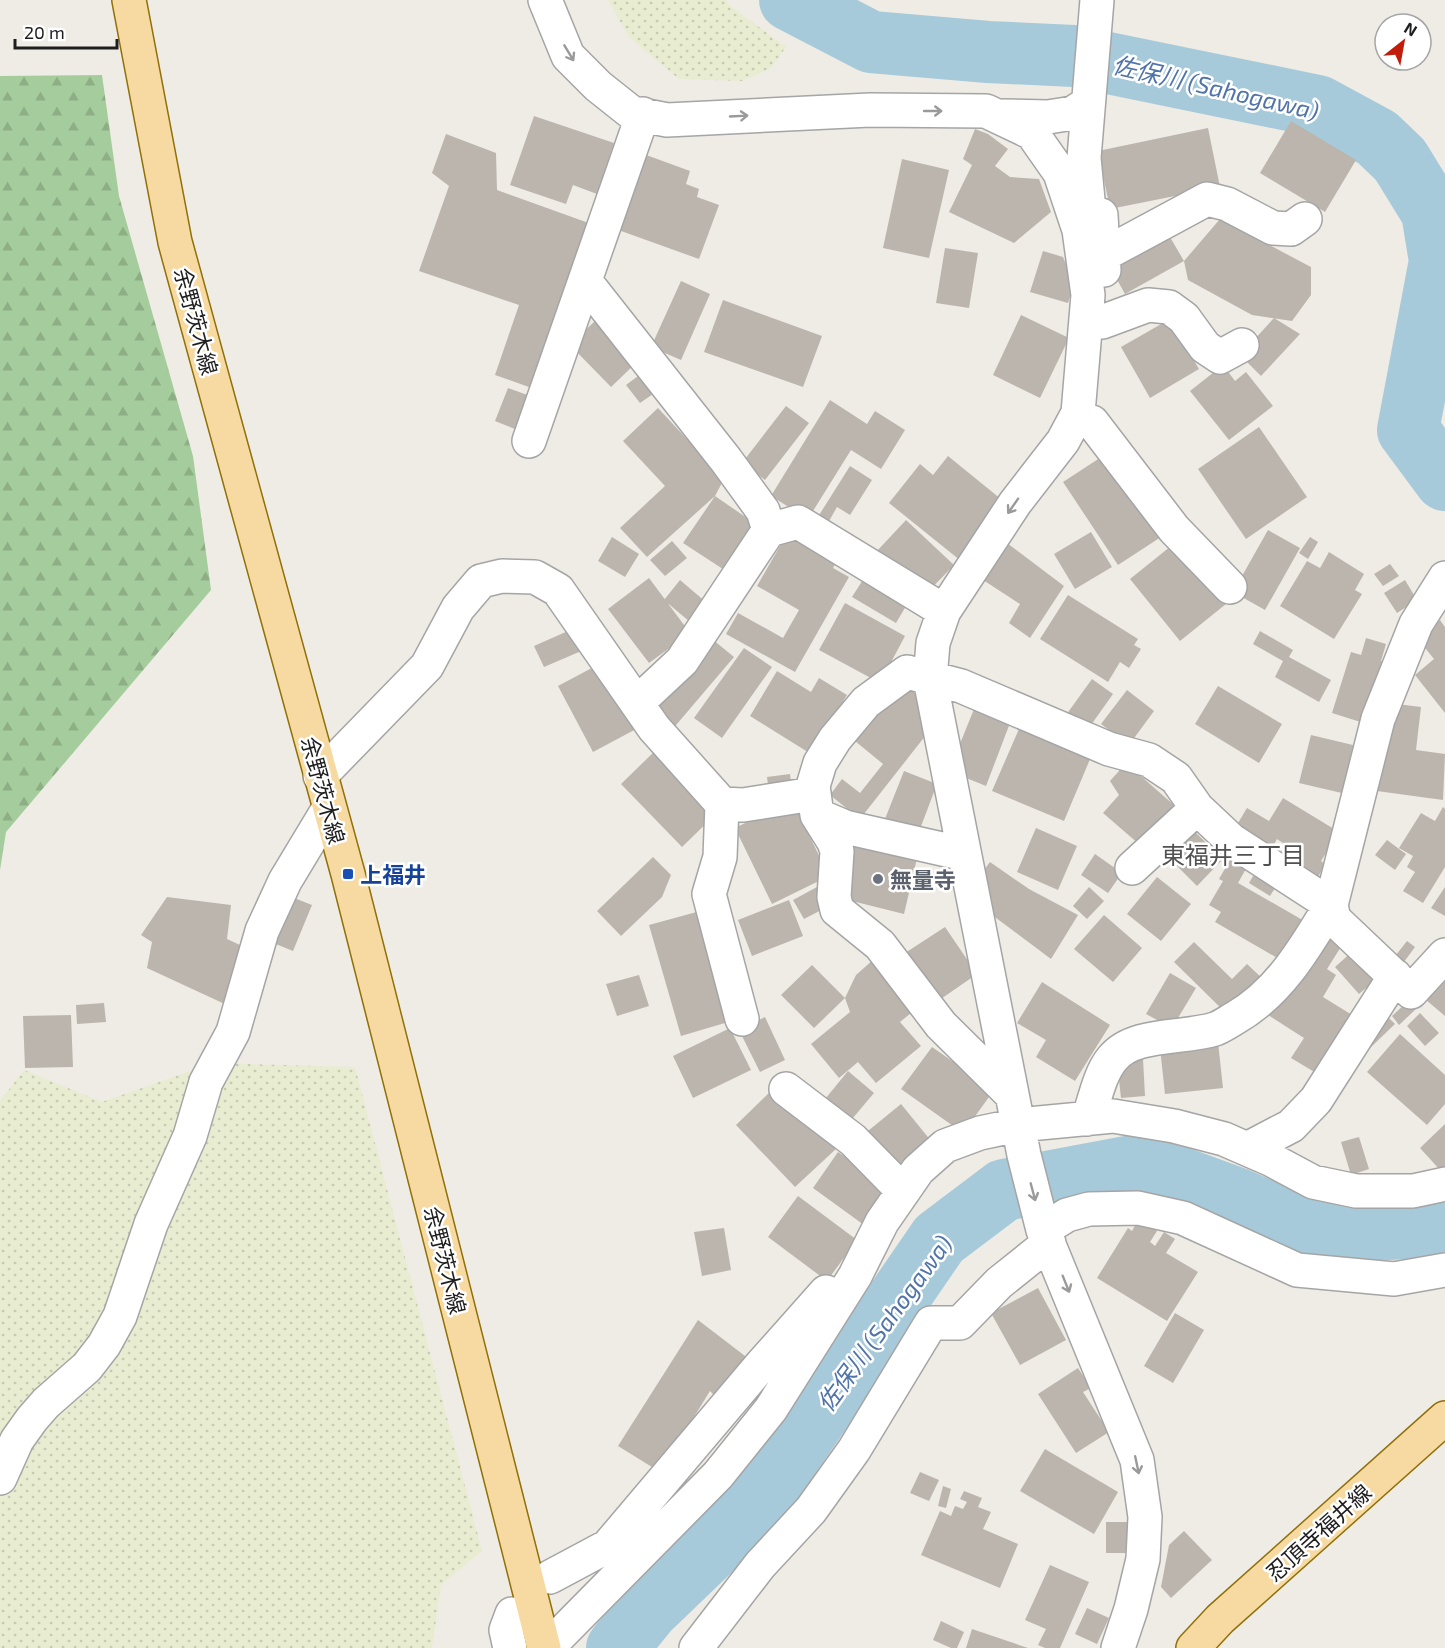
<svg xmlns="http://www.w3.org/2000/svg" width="1445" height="1648" font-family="'Exo 2','Noto Sans JP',sans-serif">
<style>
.farmland{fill:url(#farmland-dots)}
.forest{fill:url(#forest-firs)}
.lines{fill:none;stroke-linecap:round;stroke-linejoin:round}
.river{stroke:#a7cada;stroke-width:62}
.building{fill:#bbb5ae}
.minor-casing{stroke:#a5a5a5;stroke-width:36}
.major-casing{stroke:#907008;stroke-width:36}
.minor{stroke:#fff;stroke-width:33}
.major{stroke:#f7daa2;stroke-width:33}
.oneway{stroke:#9a9a9a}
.transit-dot{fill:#1a4fb4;stroke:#fff;stroke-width:2}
.worship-dot{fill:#6b7280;stroke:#fff;stroke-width:2}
.labels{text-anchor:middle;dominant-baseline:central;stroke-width:5;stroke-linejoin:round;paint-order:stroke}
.street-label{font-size:22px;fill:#1e1e1e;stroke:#fff}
.transit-label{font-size:22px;font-weight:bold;fill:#164399;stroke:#fff;text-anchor:start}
.worship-label{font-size:22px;font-weight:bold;fill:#5b616d;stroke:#fff;text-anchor:start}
.water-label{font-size:24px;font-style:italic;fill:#5073a9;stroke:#fff}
.neighbourhood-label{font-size:24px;fill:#515151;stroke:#fff}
</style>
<defs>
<pattern id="farmland-dots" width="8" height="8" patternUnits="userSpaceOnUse" patternTransform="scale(1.5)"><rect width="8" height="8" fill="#e8ecd1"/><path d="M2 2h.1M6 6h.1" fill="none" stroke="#c7cab3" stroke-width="1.8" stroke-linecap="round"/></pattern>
<pattern id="forest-firs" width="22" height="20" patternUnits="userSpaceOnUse" patternTransform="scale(1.5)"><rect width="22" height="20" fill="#a5cc9c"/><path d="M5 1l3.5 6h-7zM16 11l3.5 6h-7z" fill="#8eaf86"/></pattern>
</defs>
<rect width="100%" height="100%" fill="#efece5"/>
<path class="farmland" d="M608,0H726L729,5L786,47L771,68L742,81L679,79L629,37Z
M213,1063L355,1067L482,1551L441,1585L432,1648H0V1101L24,1070L102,1102Z"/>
<path class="forest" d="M102,75L119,196L193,456L211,590L6,832L0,870V76Z"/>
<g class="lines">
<path class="river" d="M790,0L871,42L988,52L1074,56L1318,106L1377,138L1400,160L1432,212L1440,261L1408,430L1445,480
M617,1648L648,1610L754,1508L939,1239L1004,1190L1143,1164L1236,1198L1315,1233L1445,1226"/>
</g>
<path class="building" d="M534,116L614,143L597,194L573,185L566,204L510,185Z
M1291,121L1356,160L1325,212L1260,173Z
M1208,128L1220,187L1110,209L1098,151Z
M975,129L988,134L1008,149L995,166L1010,177L1039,179L1051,212L1014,243L949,212L972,165L963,159Z
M446,134L496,153L497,190L597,226L540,391L495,375L519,305L419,271L449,186L432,173Z
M638,152L690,171L686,184L699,189L697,197L719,205L699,259L610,227Z
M902,159L949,170L929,258L883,248Z
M1220,219L1311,267V295L1292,321L1252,315L1188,280L1184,261Z
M1167,232L1184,261L1125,294L1109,265Z
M945,248L978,253L969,308L936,303Z
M1043,251L1063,257L1074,283L1068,303L1030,292Z
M681,281L710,294L681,360L651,347Z
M723,300L822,336L803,387L704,352Z
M1021,315L1069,338L1040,398L993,375Z
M1274,318L1300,334L1261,376L1240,355Z
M1170,319L1199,369L1150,398L1121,347Z
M596,320L637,362L611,387L570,345Z
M1223,365L1235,381L1246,372L1273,406L1229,440L1190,391Z
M638,376L653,394L640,403L626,385Z
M508,388L533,397L520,431L495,421Z
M830,400L867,424L875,411L905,430L881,469L851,450L808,519L771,496Z
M786,406L809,423L765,480L742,463Z
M658,408L724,479L715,496L763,529L732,575L683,543L715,496L647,557L620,528L665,486L623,441Z
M1259,427L1307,497L1246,539L1198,469Z
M1109,452L1164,535L1118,565L1063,482Z
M948,456L1007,504L961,561L889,503L920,464L933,475Z
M850,466L872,480L850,515L837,507L828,523L816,520Z
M906,520L954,565L924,596L877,551Z
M791,527L840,555L833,568L849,577L795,672L726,634L738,613L783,638L799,610L757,586Z
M1268,530L1300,548L1265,610L1233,592Z
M1091,532L1112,567L1075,589L1054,554Z
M612,537L639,554L625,577L598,561Z
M1310,537L1318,542L1308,559L1299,553Z
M672,541L687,558L665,576L650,560Z
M1176,542L1226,604L1180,641L1130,579Z
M1007,543L1064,586L1030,638L1009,623L1020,604L980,578Z
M1329,552L1364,574L1355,590L1362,594L1334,639L1280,606L1307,561L1320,568Z
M1390,564L1399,576L1383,586L1374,574Z
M866,575L909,601L896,623L852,597Z
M649,578L690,633L649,663L608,609Z
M680,580L707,603L690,622L664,600Z
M1405,580L1417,600L1397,613L1384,593Z
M1068,595L1138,639L1134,645L1141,649L1129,668L1120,662L1108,682L1040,639Z
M845,603L905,636L880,683L819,650Z
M1440,620L1445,627V713L1415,675L1434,659L1417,638Z
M577,627L586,649L544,667L534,646Z
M1260,631L1293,650L1289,657L1331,680L1319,702L1275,677L1283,661L1253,644Z
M1366,638L1386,644L1381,661L1388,664L1370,725L1332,713L1351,652L1361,655Z
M712,639L734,657L671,731L658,703Z
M744,648L772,667L722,738L694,718Z
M603,662L638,728L593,752L558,686Z
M777,671L811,692L819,678L847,695L811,754L750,716Z
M1092,679L1113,694L1086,732L1066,715Z
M903,683L916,694L926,735L860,819L830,795L842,779L860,793L883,764L855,741Z
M1218,686L1282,724L1259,763L1195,724Z
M1127,690L1154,711L1129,745L1101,724Z
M1389,703L1421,707L1416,750L1445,754L1443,800L1377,791Z
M974,709L1010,723L986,786L949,771Z
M1022,722L1093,752L1064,821L992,791Z
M1311,735L1357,746L1346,794L1299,783Z
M658,748L719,811L682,847L621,784Z
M1126,763L1175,806L1140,845L1103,813L1119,795L1110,781Z
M904,771L937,784L917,837L883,824Z
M790,774L792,791L769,793L767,777Z
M1283,798L1339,832L1321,861L1325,864L1316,881L1287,864L1295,851L1277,839L1268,855L1232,833L1247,808L1269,821Z
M792,800L829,876L772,904L735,828Z
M1443,807L1445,809V867L1423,903L1403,891L1415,872L1407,867L1413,856L1399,848L1421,813L1435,821Z
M1036,828L1077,846L1058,890L1017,872Z
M1194,831L1223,859L1197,886L1168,857Z
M855,834L919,850L904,914L840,898Z
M1387,840L1406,854L1395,870L1375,855Z
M1235,851L1251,860L1238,883L1313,926L1286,963L1215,922L1221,912L1209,905L1223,881L1219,879Z
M1095,854L1122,873L1108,893L1081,875Z
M653,857L671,875L662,897L621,936L597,911Z
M990,862L1029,889L1078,915L1051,959L980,906L976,881Z
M1259,866L1281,879L1270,896L1249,883Z
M1157,877L1191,904L1161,941L1127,914Z
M817,887L827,907L804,919L793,900Z
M1089,887L1104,901L1087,919L1073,906Z
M1445,887V916L1431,908Z
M284,894L312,905L293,951L266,940Z
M167,897L231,905L227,939L253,951L229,1006L147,968L152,942L141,935Z
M789,900L803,936L752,956L738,920Z
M704,910L735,1020L681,1036L649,925Z
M1104,915L1142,948L1113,982L1074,949Z
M945,927L977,974L935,1003L902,955Z
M1322,928L1344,942L1327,969L1336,975L1323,997L1357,1018L1321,1076L1291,1058L1304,1038L1268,1015Z
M1407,941L1415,947L1401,966L1392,960Z
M1194,942L1232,979L1247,964L1264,980L1229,1016L1174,962Z
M1354,950L1379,977L1359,994L1335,967Z
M874,959L916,1009L900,1022L921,1046L876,1083L858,1062L839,1078L811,1044L850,1012L845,998L856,975Z
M1445,964V1016L1419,994Z
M812,965L845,998L814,1028L781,995Z
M1170,973L1196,988L1172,1028L1146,1014Z
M639,975L649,1006L617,1016L606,984Z
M1042,982L1110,1025L1075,1081L1036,1057L1046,1040L1017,1023Z
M1408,1001L1416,1009L1399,1025L1392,1016Z
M104,1003L106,1022L77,1024L76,1005Z
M1384,1013L1395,1024L1370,1048L1359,1038Z
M1420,1013L1439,1033L1425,1046L1407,1026Z
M71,1015L73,1067L25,1068L23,1016Z
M765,1017L785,1060L760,1072L739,1030Z
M730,1028L751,1070L693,1098L673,1056Z
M1400,1034L1445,1075V1104L1427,1125L1367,1072Z
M1218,1042L1223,1088L1165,1094L1160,1048Z
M932,1047L994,1090L963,1133L901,1089Z
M1143,1059L1145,1096L1121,1098L1117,1061Z
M848,1071L874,1093L847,1125L821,1104Z
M776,1086L837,1148L795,1187L736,1125Z
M901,1104L936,1147L898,1177L863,1135Z
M1445,1124V1167L1441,1171L1420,1148Z
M1359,1137L1369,1169L1351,1175L1341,1142Z
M838,1152L890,1188L864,1225L813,1188Z
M798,1196L857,1240L827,1281L768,1237Z
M1138,1220L1157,1231L1150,1242L1155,1246L1164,1232L1175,1239L1166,1253L1198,1272L1167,1321L1097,1278L1128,1228L1132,1231Z
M724,1228L731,1270L702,1276L694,1232Z
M1038,1288L1066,1340L1020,1365L991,1313Z
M1175,1313L1204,1330L1173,1383L1144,1366Z
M698,1320L749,1359L719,1400L710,1391L660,1472L618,1446Z
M1078,1368L1091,1388L1083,1392L1109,1432L1076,1453L1038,1394Z
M1045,1449L1118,1492L1094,1534L1020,1491Z
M920,1472L939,1480L929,1501L910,1493Z
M943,1486L951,1489L946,1508L938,1506Z
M964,1491L982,1498L978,1507L991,1512L983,1529L1018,1544L1000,1588L921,1555L940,1511L951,1516L955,1506L963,1509L967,1502L960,1499Z
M1106,1522H1127V1553H1106Z
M1184,1531L1212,1560L1171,1598L1161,1587L1169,1545Z
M1050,1565L1089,1582L1060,1648H1045L1038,1645L1046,1629L1025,1620Z
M1087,1608L1109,1618L1097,1644L1075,1634Z
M941,1621L964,1632L957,1648H951L933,1640Z
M972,1629L1028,1648H966Z"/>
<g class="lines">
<defs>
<path id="minor" d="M545,0L568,56L598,86L632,113L667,120L870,110L986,111L1032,133L1060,173L1079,230L1088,295L1078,413L1063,441L1015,503L944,611L933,643L930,679L1024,1155L1043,1230L1137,1460L1145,1517L1143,1559L1131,1609L1118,1648
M1004,116L1048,117L1073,113L1088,103
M1101,215L1104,270
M1077,218L1088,200L1084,158L1097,0
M1103,255L1207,199L1227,204L1273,228L1291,229L1305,219
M585,281L726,460L763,511L769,530L682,661L637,703
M1102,322L1148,305L1169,307L1184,318L1205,347L1220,357L1242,345
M1092,422L1174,529L1230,587
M529,441L643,114
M769,530L798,522L944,611
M1445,578L1416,624L1378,719L1331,905L1334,919L1411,992L1445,955
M320,776L427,666L458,608L481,581L502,576L535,577L558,590L654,728L722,804L720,857L709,894L742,1019
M722,804L743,805L813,794
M817,815L845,827L964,854
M1132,868L1197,808
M786,1089L853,1140L903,1191
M1012,1095L941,1025L880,945L837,910L834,897L837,851L834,842L817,815L813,786L820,763L835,739L866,702L907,672L961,686L1109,749L1149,760L1176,778L1197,808L1231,840L1331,905C1305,948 1280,992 1235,1018C1228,1022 1221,1027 1215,1029C1183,1039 1133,1032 1112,1059C1099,1075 1095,1100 1088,1119
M1247,1149L1291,1126L1316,1100L1395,976
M1043,1230L1067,1215L1089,1209L1138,1208L1183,1218L1297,1270L1394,1279L1445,1270
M0,1478L17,1440L32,1419L46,1403L87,1367L104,1345L120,1316L151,1224L190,1136L206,1082L233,1032L262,931L285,881L329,808
M550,1577L608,1546L762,1364L826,1292
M510,1648L506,1630L512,1614
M547,1648L718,1475L771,1409L855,1276L882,1222L918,1170L945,1146L980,1133L1018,1125L1113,1116L1174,1126L1224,1139L1270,1159L1313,1182L1356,1191H1413L1445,1184
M696,1648L760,1565L811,1510L854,1450L931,1323H960L999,1283L1049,1243"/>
<path id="major" d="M129,0L175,242L348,874L544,1648
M1193,1648L1220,1619L1445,1418"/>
</defs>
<use href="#minor" class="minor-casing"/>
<use href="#major" class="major-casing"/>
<use href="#minor" class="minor"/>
<use href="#major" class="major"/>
</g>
<defs><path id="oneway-shaft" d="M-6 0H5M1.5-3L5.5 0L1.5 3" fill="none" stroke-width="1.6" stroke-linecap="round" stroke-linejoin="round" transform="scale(1.5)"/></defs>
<g class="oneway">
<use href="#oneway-shaft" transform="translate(569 53) rotate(59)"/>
<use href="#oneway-shaft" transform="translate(933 111)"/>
<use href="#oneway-shaft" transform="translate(739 116) rotate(-3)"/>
<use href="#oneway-shaft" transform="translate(1013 506) rotate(125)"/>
<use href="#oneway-shaft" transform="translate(1033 1192) rotate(75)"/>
<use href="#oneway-shaft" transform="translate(1066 1284) rotate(68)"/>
<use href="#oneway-shaft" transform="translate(1137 1465) rotate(78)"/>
</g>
<rect class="transit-dot" x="342" y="868" width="12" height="12" rx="3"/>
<circle class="worship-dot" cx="878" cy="879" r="6"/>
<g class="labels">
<g class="street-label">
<text transform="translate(197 321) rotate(75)">余野茨木線</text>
<text transform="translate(324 790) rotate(75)">余野茨木線</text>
<text transform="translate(446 1260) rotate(76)">余野茨木線</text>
<text transform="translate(1318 1532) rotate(-42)">忍頂寺福井線</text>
</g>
<g class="transit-label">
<text x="360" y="874">上福井</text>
</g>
<g class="worship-label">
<text x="890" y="879">無量寺</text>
</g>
<g class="water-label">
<text transform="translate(1216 87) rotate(13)">佐保川 (Sahogawa)</text>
<text transform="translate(884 1323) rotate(-54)">佐保川 (Sahogawa)</text>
</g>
<g class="neighbourhood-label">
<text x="1233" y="854">東福井三丁目</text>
</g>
</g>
<g transform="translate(1403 42) rotate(31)"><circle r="28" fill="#ffffff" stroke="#a5a5a5" stroke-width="1.5"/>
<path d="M0-4.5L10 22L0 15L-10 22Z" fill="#c21d0b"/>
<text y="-9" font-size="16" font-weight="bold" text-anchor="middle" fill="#1e1e1e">N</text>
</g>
<path d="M15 39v9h102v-9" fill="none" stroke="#1e1e1e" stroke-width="3"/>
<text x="24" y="39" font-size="18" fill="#1e1e1e" stroke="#ffffff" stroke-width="4.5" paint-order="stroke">20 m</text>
</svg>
